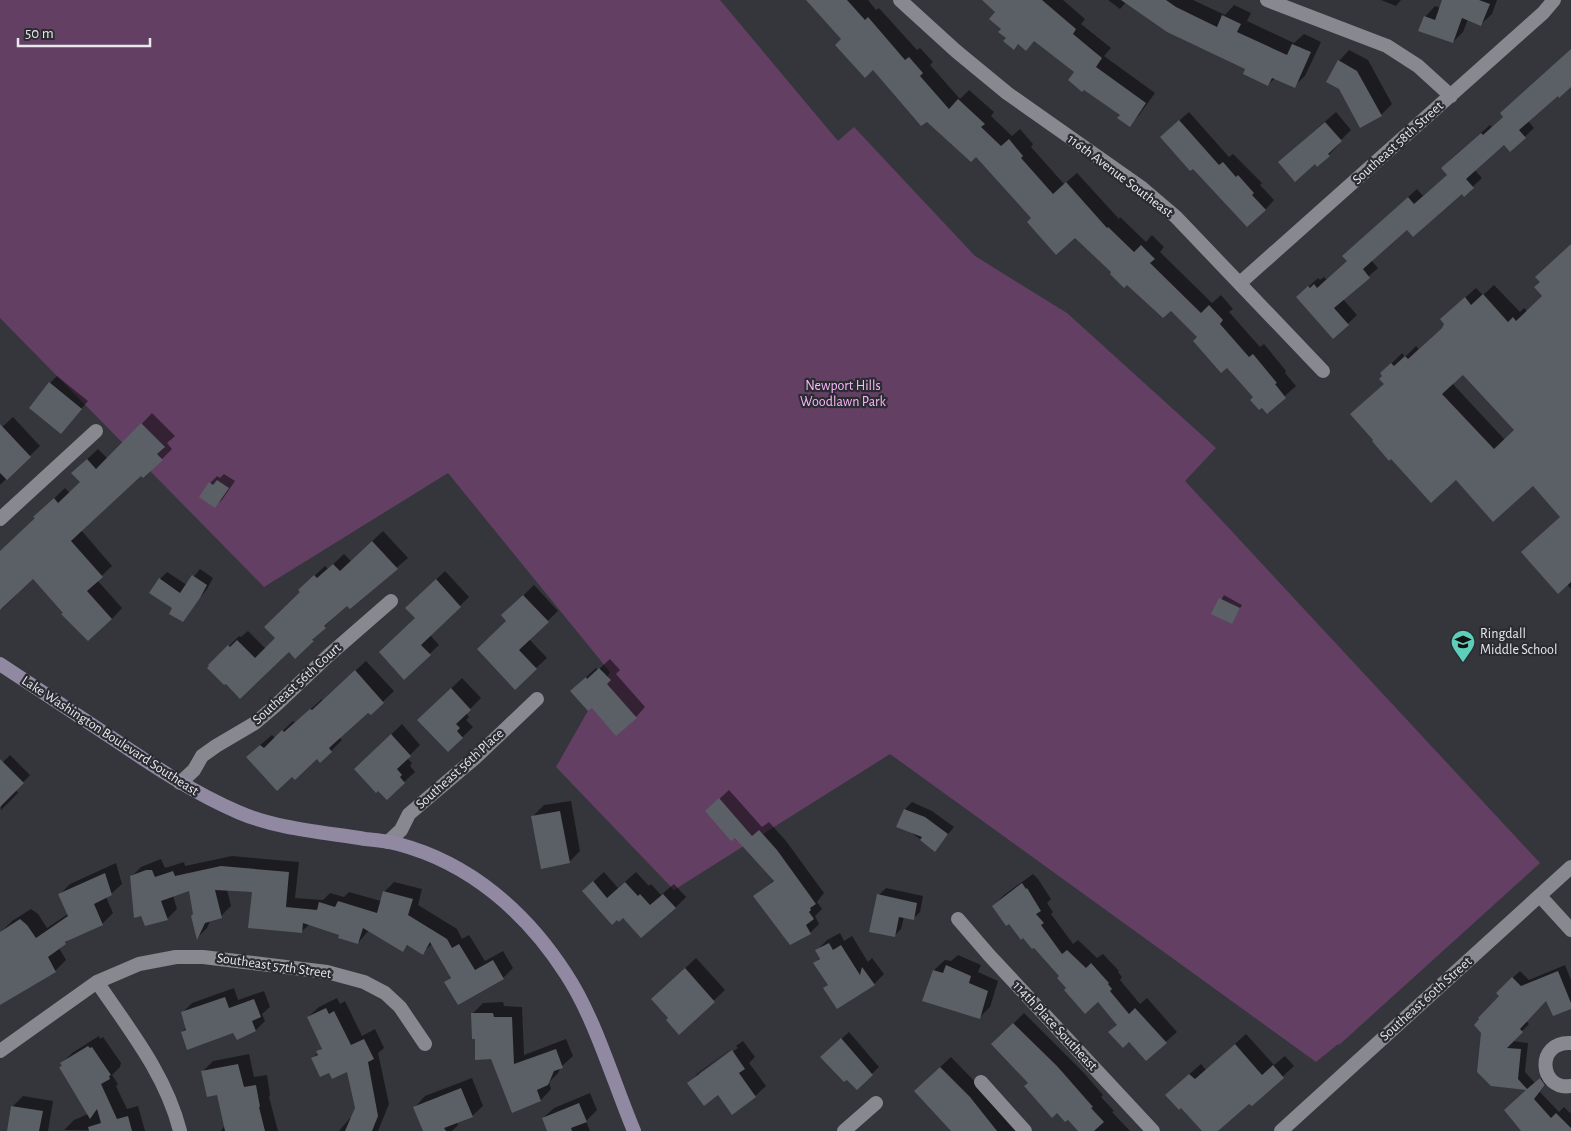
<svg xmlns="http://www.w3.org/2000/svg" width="1571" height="1131" font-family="'Alegreya Sans',sans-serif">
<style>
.green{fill:#634063}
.shadow{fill:#0007;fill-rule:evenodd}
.building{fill:#5b5f66;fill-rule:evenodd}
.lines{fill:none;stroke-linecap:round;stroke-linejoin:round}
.minor{stroke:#888890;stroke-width:14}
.tertiary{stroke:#888890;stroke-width:14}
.secondary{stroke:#9188a2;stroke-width:14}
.labels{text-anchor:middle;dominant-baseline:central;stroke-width:4.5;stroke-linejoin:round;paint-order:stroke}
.street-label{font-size:14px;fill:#e7e7ec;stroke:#2b2b32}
.park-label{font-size:14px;fill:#fdb8fe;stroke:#2b2b32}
.poi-label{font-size:14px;fill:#e7e7ec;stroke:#2b2b32;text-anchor:start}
</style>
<rect width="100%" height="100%" fill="#35353c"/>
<path class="green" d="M0,0H720L838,141L854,127L975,256L1067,313L1216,448L1185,481L1540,863L1339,1045L1338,1044L1316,1062L890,754L674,890L556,767L610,672L448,473L264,587L0,318Z"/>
<path class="shadow" d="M810,0H868L876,10L879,8L917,50L920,48L933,62L930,65L960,99L969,90L994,112L991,116L1012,136L1020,129L1033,144L1031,147L1064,184L1077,173L1119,219L1120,217L1146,242L1152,235L1164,247L1160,252L1212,303L1221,295L1233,309L1229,312L1260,347L1264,344L1286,371L1285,373L1296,386L1267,412L1199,337L1171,309L1113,272L1075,236L1032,218L976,155L873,68L843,39Z
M984,0H1063L1085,19L1081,24L1111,48L1104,56L1155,93L1139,115L1129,125L1121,115L1075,72L1035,40L1019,43L1014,48L1002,28L997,12Z
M1108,0H1193L1225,15L1234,5L1251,13L1247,21L1294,43L1304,34L1321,42L1305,76L1294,86L1275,78L1268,85L1247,69L1126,2L1120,9Z
M1381,0H1401L1396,6Z
M1444,0H1497L1492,14L1481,24L1468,19L1463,32L1453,42L1425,17L1435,6L1441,8Z
M1349,50L1368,60L1392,104L1381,115L1339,61Z
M1571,50V85L1558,94L1528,121L1534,128L1510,151L1504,143L1474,169L1482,178L1464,195L1462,193L1407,229L1371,260L1378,268L1343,299L1357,315L1333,338L1306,289L1318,278L1320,280L1324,277L1327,280L1348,261L1353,247L1417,189L1423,196L1448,175L1451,159L1490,125L1492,127L1504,116Z
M1189,112L1229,157L1233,154L1262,183L1260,185L1274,200L1265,210L1171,128Z
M1336,112L1351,130L1338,143L1339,144L1329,155L1290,152Z
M1571,245V589L1567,584L1562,516L1533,484L1385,384L1384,375L1382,373L1402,353L1405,357L1416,346L1419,349L1444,326L1452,309L1476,288L1483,295L1494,285L1520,312L1524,308L1527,311L1544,296ZM1463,373L1515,430L1505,440L1452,383Z
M57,376L88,401L61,432L50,383Z
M152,413L175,436L167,443L172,449L162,459L141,474L81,530L112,566L97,580L122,608L112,619L64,613L33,578L2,609L0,607V560L46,506L65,488L70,493L82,482L84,462L98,449L108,459Z
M13,417L40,446L0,485V429Z
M224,474L235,481L222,500L215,506L210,483L217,476L220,478Z
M383,531L408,558L350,607L347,604L334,615L335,616L322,629L323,630L295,657L289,651L241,697L210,665L239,636L241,637L248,631L266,649L277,638L302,592L310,580L325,566L328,569L344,554L351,561Z
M200,569L213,578L207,589L182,621L160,579L167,572L187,585Z
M445,571L469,597L430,635L439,645L404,678L416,618V599Z
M534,585L558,611L529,639L547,658L536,668L479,649L508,621L503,615Z
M1224,595L1242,605L1231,623L1213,613Z
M610,659L620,670L616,674L645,707L636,717L582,681L596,668L598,670Z
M366,661L394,691L371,713L368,711L339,737L342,740L321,761L317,757L295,778L259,746L272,735L275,738L293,721L295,723L322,699L323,700Z
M462,678L481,698L466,713L469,717L466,720L473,727L448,751L430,709Z
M402,724L420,745L407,758L412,763L410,766L415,772L404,782L356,769Z
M10,755L30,775L16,790L18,793L1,810L0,765Z
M729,790L762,827L769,822L786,841L824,893L817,902L822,909L815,916L819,924L810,933L755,896L774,880L716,802Z
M571,801L580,851L569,862L533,816L544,805Z
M912,802L932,811L954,827L935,850L909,831L905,809Z
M232,856L299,862L295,898L323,900L330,893L344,897L349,892L381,901L384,892L394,882L422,889L418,905L457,929L462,939L469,935L485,961L503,951L513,968L503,978L446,982L452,976L433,943L422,953L408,945L403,950L369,930L358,943L341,934L310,924L301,932L253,891L227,890L231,906L221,916L211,919L207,928L198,937L190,890L173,896L177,909L167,919L131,877L141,867L161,859L165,868L184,862L185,866Z
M116,863L122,884L111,894L106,897L113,913L102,924L71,938L59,948L66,960L55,971L0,1004L1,932L12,921L31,909L38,914L47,928L68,914L60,894L70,884Z
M604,872L618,888L636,872L649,886L651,884L661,895L674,884L686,897L675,908L624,916L583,891Z
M1033,874L1038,879L1051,899L1047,903L1053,912L1051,914L1073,944L1078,940L1097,958L1103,954L1119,971L1118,972L1122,977L1120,980L1140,1004L1147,998L1177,1032L1146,1059L1098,1000L1068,988L1061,976L1034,946L993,906L1004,895Z
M886,888L923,896L920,912L913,919L904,917L901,929L894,936L879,895Z
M840,933L844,941L852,936L868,962L872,958L884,974L874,984L825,988L829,984L815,963L821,957L817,950L827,940Z
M958,955L981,965L978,972L998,981L990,1007L979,1018L924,1000L934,970L945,960L951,961Z
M696,958L725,990L679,1033L669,1018L663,989Z
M1565,965L1571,980V1007L1547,999L1526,1021L1529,1024L1512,1041L1528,1043L1525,1072L1535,1083L1547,1072L1551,1078L1540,1092L1559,1112L1564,1107L1570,1113L1571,1112V1131H1522L1512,1120L1528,1089L1491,1085L1501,996L1497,993L1520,971L1529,980Z
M234,988L238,1000L264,991L270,1007L262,1014L265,1021L256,1030L182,1032L186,1028L182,1013L192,1003Z
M337,998L340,1004L345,1001L362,1036L375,1029L384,1048L378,1053L389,1104L378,1131H339L350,1118L352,1119L356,1108L348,1071H330L313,1058L323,1047L308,1017L319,1007Z
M503,1002L504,1006L522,1007L524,1055L566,1039L573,1056L561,1067L558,1073L549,1082L551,1089L541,1100L513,1111L492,1058L476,1037L472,1014L483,1003Z
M1024,1013L1083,1072L1103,1095L1101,1097L1114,1111L1112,1112L1130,1131H1080L1029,1083L993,1044Z
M849,1032L879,1067L857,1088L829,1050Z
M1246,1034L1274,1065L1285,1056L1294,1066L1252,1105L1249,1102L1217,1131H1203L1178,1084L1201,1064L1206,1070Z
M99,1036L100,1039L103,1037L121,1063L120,1067L112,1075L118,1084L116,1086L127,1109L138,1106L145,1131L64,1130L74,1120L88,1114L62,1063L72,1053Z
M743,1041L755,1057L749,1063L766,1086L755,1096L718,1094L689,1083L699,1072ZM736,1046L738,1048L699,1076V1073Z
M249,1054L254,1077L267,1075L270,1095L269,1097L278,1131H221L225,1125L218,1093L202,1072L213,1061Z
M951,1057L980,1087L1018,1131H952L926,1080Z
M472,1078L483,1106L472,1116L457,1122L458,1125L452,1131H424L415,1107L425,1096Z
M590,1093L597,1110L586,1121L590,1131H548L543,1118L554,1108Z
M23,1096L53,1101L48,1131H9L12,1107Z"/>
<path class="building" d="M806,0H847L865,20L868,17L905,60L909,57L923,73L920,76L949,109L958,99L985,124L981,127L1001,146L1009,139L1023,156L1021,158L1053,194L1066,182L1107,228L1108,227L1134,252L1141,245L1155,259L1150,263L1201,313L1209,305L1223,320L1220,324L1249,357L1253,354L1277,383L1275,384L1286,398L1267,414L1262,408L1259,410L1250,400L1253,397L1227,368L1221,373L1193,341L1197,337L1171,311L1163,318L1127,285L1124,288L1110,274L1111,272L1075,238L1056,255L1027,222L1031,218L976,157L971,162L927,122L921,126L873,70L865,78L835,45L841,39Z
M982,0H1042L1076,29L1073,34L1102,58L1096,67L1146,103L1130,127L1117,118L1120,115L1084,90L1082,92L1068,80L1074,72L1034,41L1026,51L1018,44L1014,50L1003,41L1006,38L998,32L1001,29L989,19L995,12Z
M1121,0H1166L1176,7L1217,27L1222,15L1241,24L1237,32L1287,55L1292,44L1311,52L1295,88L1272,78L1268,86L1243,74L1245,69L1167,32Z
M1442,0H1479L1490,4L1481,26L1462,18L1453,43L1418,31L1424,16L1435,20Z
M1571,49V87L1559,98L1558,96L1519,130L1526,138L1510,152L1504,145L1466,179L1474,188L1464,197L1462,194L1413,237L1407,230L1363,269L1370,278L1334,308L1349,325L1333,339L1296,297L1308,286L1310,288L1314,284L1317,288L1347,261L1342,256L1408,197L1414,204L1447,175L1441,168L1481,133L1483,135L1503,117L1500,113Z
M1338,60L1357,71L1382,116L1360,128L1339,89L1326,82Z
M1179,120L1219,165L1223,162L1236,177L1238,175L1254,193L1252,195L1266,210L1247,227L1193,169L1190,171L1160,137Z
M1325,122L1342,141L1328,154L1330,156L1317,167L1315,164L1295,182L1278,162Z
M1571,244V582L1558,594L1521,552L1560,517L1533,486L1493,522L1456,480L1431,503L1391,459L1389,461L1372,441L1373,440L1350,414L1384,384L1379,379L1382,376L1380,373L1391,363L1394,366L1405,356L1408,359L1442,328L1444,324L1440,319L1465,297L1471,305L1483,294L1508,322L1513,317L1516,321L1542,296L1534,287L1540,282L1535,277ZM1463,375L1514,430L1494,449L1442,394Z
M49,382L82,409L61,434L29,408Z
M141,423L165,447L157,454L163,460L143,478L141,476L71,541L103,577L87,591L112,619L88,641L61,614L63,613L33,579L0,610V551L35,518L33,517L54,498L58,503L80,482L71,473L87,459L96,469Z
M0,424L31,457L7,480L0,473Z
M217,480L229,488L215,508L199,497L209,482L213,485Z
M372,541L398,569L350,609L347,606L324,626L326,628L312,640L314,641L295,659L289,652L240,699L226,684L224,685L207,668L209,666L208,665L228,645L230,647L237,640L255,658L275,638L264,627L300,592L298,590L314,575L317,578L333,564L340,571Z
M192,575L207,585L200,598L183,622L169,614L172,608L149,593L159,578L180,593Z
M436,579L461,607L421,645L431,655L404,680L379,652L415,618L405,608Z
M523,595L549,622L519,650L537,669L515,690L477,649L506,621L501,615Z
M1219,598L1240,608L1232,624L1211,614Z
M599,668L611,680L607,684L637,718L616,736L592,708L588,711L570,691L586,677L587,679Z
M355,670L384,703L371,715L368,713L329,748L332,752L320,763L317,759L295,780L292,777L277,791L246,757L260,745L264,748L282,730L284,732L310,709L312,710Z
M451,688L471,710L456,724L460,728L457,731L463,738L448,752L417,720Z
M391,734L411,756L397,769L402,775L400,777L405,783L387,800L378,791L376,793L354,769Z
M0,759L24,783L0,807Z
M719,798L752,836L759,830L777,850L816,904L810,908L811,910L809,912L814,919L806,925L811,934L790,945L753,896L774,881L735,838L731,841L705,811Z
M904,809L925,817L948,834L935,852L920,840L922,837L896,827Z
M560,811L570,863L541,869L531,816Z
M221,866L289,872L286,907L317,910L319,902L335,907L338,901L377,913L383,891L413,899L408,915L447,939L452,948L459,944L475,970L493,960L504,979L458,1005L444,982L451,978L430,942L423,955L407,945L403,952L363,928L358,944L338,938L339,935L303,923L302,933L248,928L252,892L215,890L222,918L205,923L197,940L191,916L193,914L189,891L161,901L168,920L145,926L141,916L134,918L130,876L146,870H152L155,877L173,871L175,876Z
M105,873L112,895L94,904L103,925L65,942L66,944L48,957L56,972L0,1005V932L20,919L27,925L36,938L68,916L58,894Z
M593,881L607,898L625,882L638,896L640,894L650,905L663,894L676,908L641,938L623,918L619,922L617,920L612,925L582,891Z
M1022,883L1026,889L1027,888L1041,911L1036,914L1044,923L1041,925L1062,954L1067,950L1086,968L1091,963L1109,983L1108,984L1112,989L1110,991L1129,1014L1135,1008L1167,1043L1146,1061L1129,1042L1123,1048L1108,1032L1117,1025L1098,1002L1085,1014L1064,990L1066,988L1057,978L1059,976L1034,948L1032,949L1023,938L1021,940L1009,924L1006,926L992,906Z
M877,894L917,903L914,920L899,917L895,937L869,932Z
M829,943L833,950L841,945L860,975L862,967L875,985L837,1009L823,988L828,985L813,963L820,959L815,950Z
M946,965L971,976L969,983L988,991L980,1019L922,1001L933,970L943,973Z
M685,968L715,1002L679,1035L666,1020L668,1018L651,999Z
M1558,971L1571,1003V1009L1553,1016L1546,1001L1520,1029L1523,1032L1507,1048L1521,1049L1518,1079L1527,1089L1540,1078L1545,1085L1534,1099L1551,1118L1556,1113L1571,1128V1131H1521L1504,1110L1526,1090L1491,1086L1477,1072L1481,1033L1474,1025L1479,1019L1478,1018L1499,996L1496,993L1512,977L1521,986Z
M225,997L229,1008L254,999L261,1017L252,1021L256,1031L237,1040L233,1033L187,1050L181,1032L186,1030L181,1012Z
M326,1008L329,1014L334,1011L351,1045L364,1039L374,1059L368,1062L378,1116L372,1131H345L355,1108L347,1072L332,1079L329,1073L320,1077L311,1058L318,1055L316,1051L322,1049L307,1017Z
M471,1013H493L494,1017H512L514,1064L556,1049L563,1068L554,1071L548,1085L537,1090L541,1101L512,1113L491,1059L475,1060V1039H472Z
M1013,1023L1057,1066L1093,1107L1091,1108L1104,1122L1094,1131H1078L1068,1120L1065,1122L1057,1113L1052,1118L1024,1086L1028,1083L991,1044Z
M841,1038L873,1075L857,1090L847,1080L844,1082L820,1057Z
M1235,1044L1262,1075L1273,1065L1284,1078L1252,1106L1249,1104L1218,1131H1202L1181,1108L1179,1110L1165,1095L1189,1074L1195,1079Z
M88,1046L90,1048L92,1047L111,1075L109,1076L110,1079L101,1084L117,1119L128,1116L132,1131H89L88,1127L101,1123L97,1109L90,1119L59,1067L62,1066L60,1063Z
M732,1050L745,1069L739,1073L756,1097L732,1115L718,1095L704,1106L687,1083Z
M238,1064L244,1087L256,1085L260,1107H259L265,1131H225L217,1095L207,1097L201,1071Z
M940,1067L970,1097L997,1131H951L914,1091Z
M461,1088L473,1117L444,1128L446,1131H423L413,1107Z
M579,1103L587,1122L571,1128L572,1131H547L542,1118Z
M11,1106L43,1111L39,1131H7Z"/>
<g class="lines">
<path class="minor" d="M900,0L956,51L1007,93L1142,188L1176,217L1323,371
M1267,0L1387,46L1418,66L1451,96
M1240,283L1543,13L1554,0
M0,519L96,431
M180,783L194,770L202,756L216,746L255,723L275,706L329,655L391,601
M388,842L401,830L409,814L475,758L537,699
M958,919L989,955L1153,1131
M97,982C129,1029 166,1075 180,1131
M1571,1043C1535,1041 1539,1091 1571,1086
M0,1051L97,982L139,964L176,957H203L327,972L364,982L385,993L400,1007L425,1044
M981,1082L1025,1131
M844,1131L876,1103"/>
<path class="tertiary" d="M1540,896L1571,930
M1281,1131L1571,867"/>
<path class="secondary" d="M0,664C38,689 77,715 115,740C155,767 194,793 238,812C277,829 323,832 365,839C375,840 387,841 398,844C470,863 526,912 566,974C595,1018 613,1081 634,1131"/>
</g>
<defs>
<symbol id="school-pin" viewBox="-11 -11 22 30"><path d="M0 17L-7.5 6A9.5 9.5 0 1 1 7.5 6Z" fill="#5dceb9" stroke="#2b2b32"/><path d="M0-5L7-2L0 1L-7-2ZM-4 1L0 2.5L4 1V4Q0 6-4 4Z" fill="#111"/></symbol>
</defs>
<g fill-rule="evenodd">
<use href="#school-pin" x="1449" y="628" width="28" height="38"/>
</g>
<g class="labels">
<g class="street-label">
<text transform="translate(1398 143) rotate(-42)">Southeast 58th Street</text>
<text transform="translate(1120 176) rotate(37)">116th Avenue Southeast</text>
<text transform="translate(297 684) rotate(-42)">Southeast 56th Court</text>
<text transform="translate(110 736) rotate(33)">Lake Washington Boulevard Southeast</text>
<text transform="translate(460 769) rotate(-42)">Southeast 56th Place</text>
<text transform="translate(274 966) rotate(8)">Southeast 57th Street</text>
<text transform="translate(1426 999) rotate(-42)">Southeast 60th Street</text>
<text transform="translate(1055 1026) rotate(47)">114th Place Southeast</text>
</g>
<g class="park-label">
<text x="843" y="386">Newport Hills<tspan x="843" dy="16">Woodlawn Park</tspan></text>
</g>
<g class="poi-label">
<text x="1480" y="634">Ringdall<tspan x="1480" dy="16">Middle School</tspan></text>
</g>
</g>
<path d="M18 38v8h132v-8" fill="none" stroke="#e7e7ec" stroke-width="2.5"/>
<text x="25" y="38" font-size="15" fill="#e7e7ec" stroke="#2b2b32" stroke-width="4" paint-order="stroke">50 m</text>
</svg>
